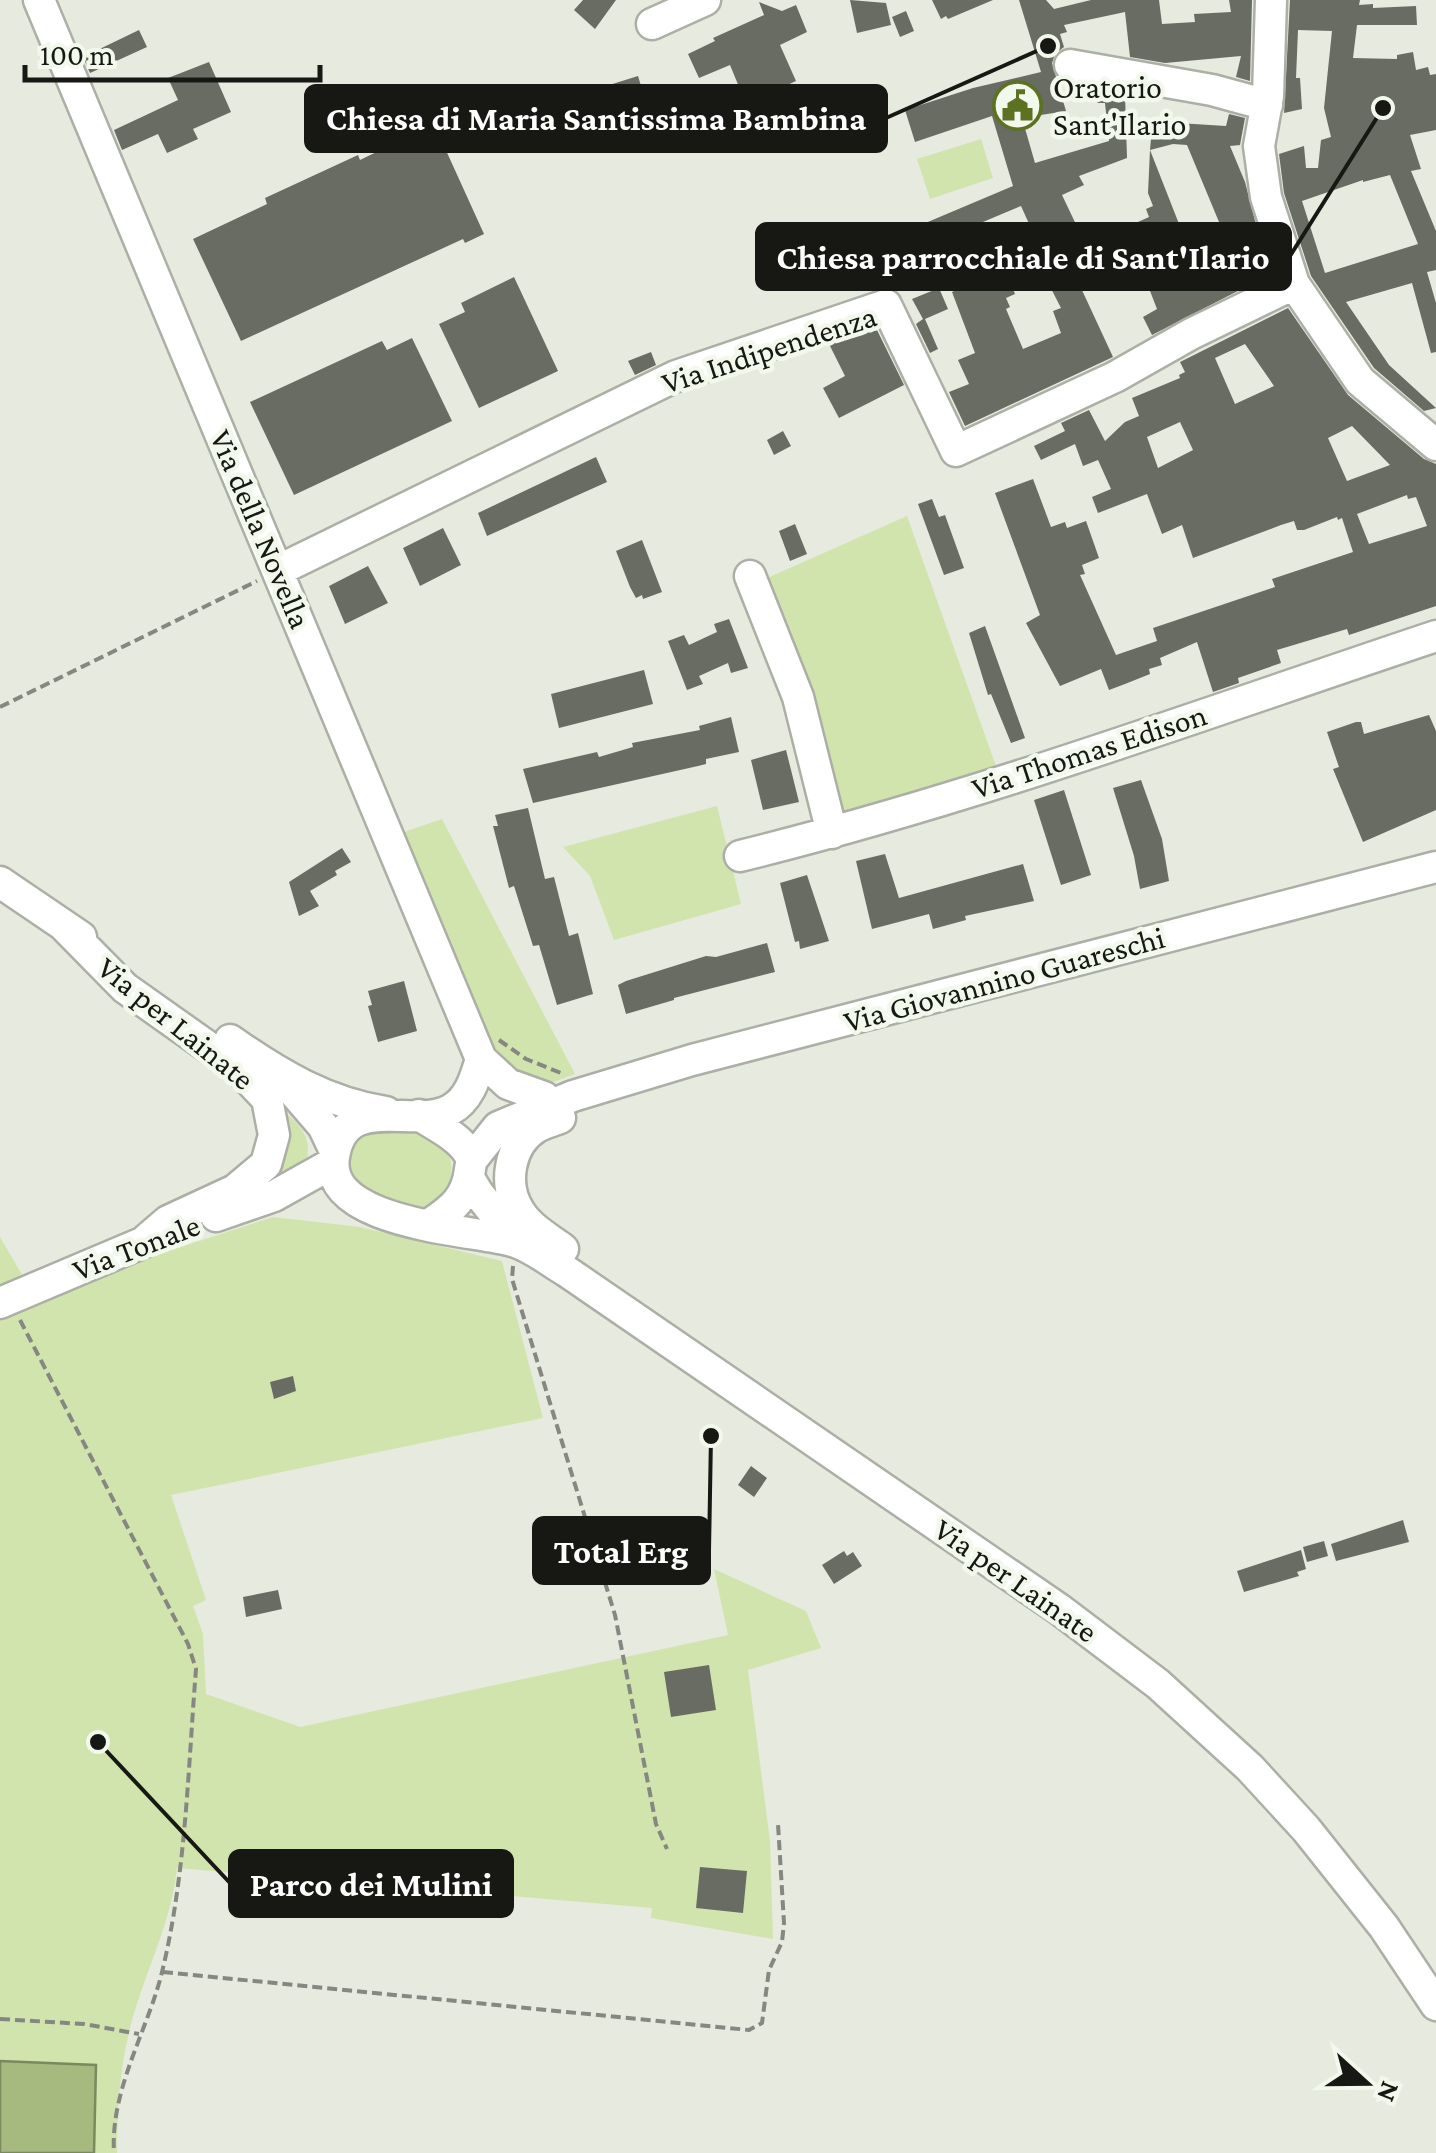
<svg xmlns="http://www.w3.org/2000/svg" width="1436" height="2153" font-family="'Crimson Pro',serif">
<style>
.green{fill:#d2e4ae}
.water{fill:#a6b97e;stroke:#7b895e;stroke-width:2.5}
.building{fill:#696c62;fill-rule:evenodd}
.lines{fill:none;stroke-linecap:round;stroke-linejoin:round}
.minor-casing{stroke:#acafa5;stroke-width:35}
.path{stroke:#858780;stroke-width:4;stroke-dasharray:10 5;stroke-linecap:butt}
.minor{stroke:#fff;stroke-width:30}
.labels{text-anchor:middle;dominant-baseline:central;stroke-width:9;stroke-linejoin:round;paint-order:stroke}
.poi-label{font-size:32px;fill:#171814;stroke:#f3f8ec;text-anchor:start}
.street-label{font-size:32px;fill:#171814;stroke:#f3f8ec}
.leader{fill:none;stroke:#171814;stroke-width:4}
.callout-dot{fill:#171814;stroke:#f3f8ec;stroke-width:4}
.callout{fill:#171814;stroke:#171814;stroke-width:4}
.callout-label{font-size:35px;text-anchor:middle;font-weight:bold;fill:#fff}
</style>
<rect width="100%" height="100%" fill="#e6eadf"/>
<path class="green" d="M981,139L993,178L930,199L917,159Z
M907,516L997,769L840,820L765,579Z
M717,806L741,904L614,940L590,876L563,847Z
M442,819L575,1074L548,1084L517,1071L487,1040L398,834Z
M283,1109C299,1126 312,1135 307,1159L268,1184L265,1178Z
M401,1127L426,1134L450,1155C455,1182 445,1212 412,1211C395,1210 375,1198 359,1192L347,1165C359,1131 367,1130 401,1127Z
M273,1217L360,1227L502,1261L543,1418L171,1495L206,1600L193,1606L203,1634L206,1694L300,1727L728,1635L714,1569L806,1611L821,1648L748,1670L770,1841L773,1939L651,1918L652,1908L177,1868C172,1916 153,1955 138,2001C121,2051 117,2101 117,2153H0V1237L34,1295Z"/>
<path class="water" d="M0,2061L96,2065L94,2153H0Z"/>
<path class="building" d="M583,0H616L595,29L574,10Z
M850,0L886,3L891,25L857,33Z
M932,0H993L948,19L946,16L941,19Z
M1019,0H1046L1054,9L1091,0H1159L1162,24L1195,22L1194,14L1231,12L1229,0H1252L1250,81L1236,77L1241,56L1165,63L1130,57L1125,12L1064,25L1067,32L1060,34L1064,47L1055,54L1052,63L1066,111L1022,118L1035,163L1109,141L1105,103H1097L1095,88L1125,94L1127,158L1079,176L1084,185L1062,195L1082,237L1108,226L1111,234L1149,217L1146,209L1153,206L1148,193L1150,150L1183,234L1219,222L1187,145L1173,144L1150,150L1152,128L1178,123L1226,126L1229,114L1245,118L1240,145L1230,146L1245,182L1269,275L1152,335L1143,317L1157,309L1135,252L1106,265L1110,274L1081,288L1113,357L965,426L949,392L969,384L958,360L975,353L952,292L977,280L980,288L1008,276L1015,294L1006,298L1010,307L1006,309L1023,349L1061,333L1053,311L1061,308L1041,269L1054,263L1035,224L1030,226L1021,206L952,235L954,239L930,249L920,226L923,224L1013,186L992,116L915,142L905,110L973,88L1041,72Z
M1290,0H1360L1359,5L1373,4V8L1416,6L1417,25H1357L1353,58L1397,59V55L1413,52L1416,70L1428,67L1430,75L1436,74V130L1410,135L1421,169L1411,171L1436,231V270L1427,272L1436,303V352L1431,353L1412,283L1346,302L1389,365L1436,408L1424,411L1374,368L1311,276L1284,193L1279,154L1304,146L1306,168H1318L1321,140L1331,137L1324,108L1332,31L1298,30L1296,78H1300L1302,109L1284,113ZM1390,175L1418,244L1325,273L1302,201L1363,180V182Z
M759,2L782,11L796,5L807,32L780,45L796,81L746,104L730,65L699,78L688,54L715,41L713,38L764,15Z
M906,11L914,31L900,37L892,17Z
M139,30L147,47L90,73L83,57Z
M209,62L231,112L193,129L198,139L167,153L158,134L122,150L114,130L178,100L168,78Z
M638,76L649,112L647,116L618,125L606,86Z
M434,124L484,234L465,243L463,239L241,341L193,239L267,204L265,198L358,155L360,160Z
M514,277L558,371L479,408L439,324L465,312L461,303Z
M939,288L948,309L925,319L938,349L930,353L916,324L923,319L912,299Z
M1288,308L1348,395L1424,459L1436,464V606L1349,635L1347,629L1277,650L1281,663L1238,678L1239,683L1213,692L1197,642L1160,658L1162,665L1149,669L1150,674L1125,684L1109,690L1101,669L1060,686L1026,623L1040,615L995,493L1033,479L1051,527L1065,522L1067,528L1086,521L1099,558L1082,565L1085,574L1080,575L1116,655L1157,641L1153,628L1275,587L1272,579L1353,552L1342,518L1338,520L1337,517L1304,530H1297L1294,521L1281,525L1193,558L1182,525L1162,534L1147,494L1098,513L1092,497L1111,489L1098,460L1083,466L1075,444L1041,460L1034,446L1065,431L1061,423L1089,410L1105,441L1125,422L1139,416L1132,398L1180,378L1179,375L1185,372L1180,362ZM1245,344L1274,386L1235,404L1215,358ZM1180,422L1193,450L1158,468L1147,437ZM1352,426L1390,465L1347,481L1328,438ZM1407,495L1408,499L1416,497L1427,526L1369,544L1357,514Z
M876,328L904,385L839,418L823,388L845,376L829,344Z
M412,338L452,421L294,495L250,402L382,341L387,350Z
M651,352L656,365L635,375L628,361Z
M783,431L791,446L774,455L767,440Z
M596,457L607,482L487,536L478,513Z
M932,499L939,517L945,515L964,568L944,575L918,504Z
M795,524L807,554L790,561L779,531Z
M443,528L461,565L420,586L403,548Z
M642,540L662,592L643,599L642,595L636,598L630,587L616,551Z
M368,566L388,603L345,624L329,586Z
M729,619L748,668L731,673L728,663L699,676L703,684L687,690L668,641L684,635L689,645L717,632L714,624Z
M985,626L1025,738L1011,743L991,694L988,695L969,633Z
M644,670L653,704L559,728L551,694Z
M1429,715L1436,731V810L1363,842L1333,769L1339,767L1327,732L1356,722H1361L1364,734Z
M731,717L739,752L706,759V764L698,766L533,803L523,769L597,752L599,757L633,747L632,743L700,730L699,726Z
M786,750L799,802L763,810L751,760Z
M1141,780L1162,839L1169,881L1140,889L1134,856L1113,788Z
M1064,790L1091,875L1061,885L1034,800Z
M528,808L545,879L554,877L569,936L578,933L593,994L557,1005L539,945L533,946L514,886L509,888L493,826H498L495,815Z
M342,848L351,862L335,871L337,875L310,891L319,906L299,916L289,882Z
M885,854L899,898L1023,864L1034,901L965,916L966,920L933,929L929,914L872,929L856,861Z
M807,875L829,941L800,949L799,941L795,942L780,883Z
M767,943L775,972L674,998V1000L626,1014L618,985L626,981L706,956L716,957Z
M404,981L417,1031L378,1042L368,1006L372,1005L368,991Z
M293,1376L296,1391L274,1399L270,1382Z
M751,1466L767,1478L754,1497L738,1485Z
M1403,1520L1409,1542L1336,1561L1331,1544Z
M1324,1541L1328,1556L1307,1562L1303,1547Z
M1301,1550L1306,1569L1297,1572L1299,1576L1244,1592L1237,1571Z
M844,1551L847,1556L853,1552L862,1566L834,1584L822,1565Z
M278,1590L282,1609L246,1617L243,1597Z
M709,1665L716,1710L671,1717L664,1672Z
M700,1867L747,1871L743,1913L696,1908Z"/>
<g class="lines">
<defs>
<path id="minor" d="M39,0L481,1059
M1271,0L1268,96L1259,146L1266,197L1294,284L1360,381L1436,445
M652,24L705,0
M1070,65L1212,90L1267,105
M279,570L676,376L886,305L956,451L1115,377L1191,334L1294,284
M750,576L798,697L832,833
M740,856C976,798 1205,713 1436,636
M0,882L81,937
M64,926L125,988L238,1068L267,1099L274,1135L266,1164L235,1190L168,1221L147,1239
M230,1040C278,1074 327,1103 386,1112
M481,1059C475,1079 469,1100 450,1110C413,1130 344,1090 334,1157C323,1224 467,1229 512,1241C531,1246 549,1261 566,1271L1059,1609L1158,1684L1250,1768L1306,1829L1384,1927L1436,2005
M481,1059L508,1084L544,1097
M285,1082L323,1126L335,1151
M419,1115C434,1125 460,1137 469,1154C472,1159 471,1164 470,1169C467,1198 452,1209 430,1224
M560,1118C553,1121 544,1123 537,1127C509,1144 502,1185 520,1212C530,1228 548,1238 563,1249
M471,1161L498,1127L573,1096L692,1060L1436,867
M469,1178L478,1193L517,1242
M216,1216L274,1196L333,1163
M0,1303L163,1234"/>
</defs>
<use href="#minor" class="minor-casing"/>
<path class="path" d="M0,707L257,581
M499,1040L526,1059L561,1073
M513,1266L512,1279L615,1615L656,1824L667,1849
M20,1320L188,1644L196,1669C188,1769 186,1871 163,1968C149,2029 110,2088 114,2153
M163,1972L749,2030L762,2023L769,1970L782,1942L784,1923L778,1824
M0,2019L84,2024L139,2034"/>
<use href="#minor" class="minor"/>
</g>
<defs>
<symbol id="civic-ring" viewBox="-11 -11 22 22"><circle r="9.5" fill="#f3f8ec" stroke="#5c7121" stroke-width="1.5"/><path d="M-.6-6.5H3V-4.5H.6V-3L4-1V1h2V6H-6V1h2V-1L-.6-3ZM-1.2 2.5V6h2.4V2.5Z" fill="#5c7121"/></symbol>
</defs>
<g fill-rule="evenodd">
<use href="#civic-ring" x="990" y="78" width="55" height="55"/>
</g>
<g class="labels">
<g class="poi-label">
<text x="1053" y="87">Oratorio<tspan x="1053" dy="37">Sant'Ilario</tspan></text>
</g>
<g class="street-label">
<text transform="translate(769 349) rotate(-18)">Via Indipendenza</text>
<text transform="translate(261 529) rotate(67)">Via della Novella</text>
<text transform="translate(1089 751) rotate(-18)">Via Thomas Edison</text>
<text transform="translate(1004 979) rotate(-15)">Via Giovannino Guareschi</text>
<text transform="translate(176 1023) rotate(39)">Via per Lainate</text>
<text transform="translate(136 1247) rotate(-21)">Via Tonale</text>
<text transform="translate(1016 1580) rotate(35)">Via per Lainate</text>
</g>
</g>
<path class="leader" d="M1048 46L886 118M1383 108L1290 256M711 1436L709 1551M98 1742L230 1883"/>
<g class="callout-dot">
<circle cx="1048" cy="46" r="10"/>
<circle cx="1383" cy="108" r="10"/>
<circle cx="711" cy="1436" r="10"/>
<circle cx="98" cy="1742" r="10"/>
</g>
<g class="callout">
<rect x="306" y="86" width="580" height="65" rx="10"/>
<rect x="757" y="224" width="533" height="65" rx="10"/>
<rect x="534" y="1518" width="175" height="65" rx="10"/>
<rect x="230" y="1851" width="282" height="65" rx="10"/>
</g>
<g class="callout-label">
<text x="596" y="130">Chiesa di Maria Santissima Bambina</text>
<text x="1023" y="269">Chiesa parrocchiale di Sant'Ilario</text>
<text x="621" y="1563">Total Erg</text>
<text x="371" y="1896">Parco dei Mulini</text>
</g>
<g transform="translate(1366 2083) rotate(111)" stroke="#f3f8ec" stroke-width="8" paint-order="stroke">
<path d="M0-8L18 38L0 25L-18 38Z" fill="#171814"/>
<text y="-15" font-size="28" font-weight="bold" text-anchor="middle" fill="#171814">N</text>
</g>
<path d="M25 65v15h295v-15" fill="none" stroke="#171814" stroke-width="5"/>
<text x="40" y="65" font-size="30" fill="#171814" stroke="#f3f8ec" stroke-width="8" paint-order="stroke">100 m</text>
</svg>
